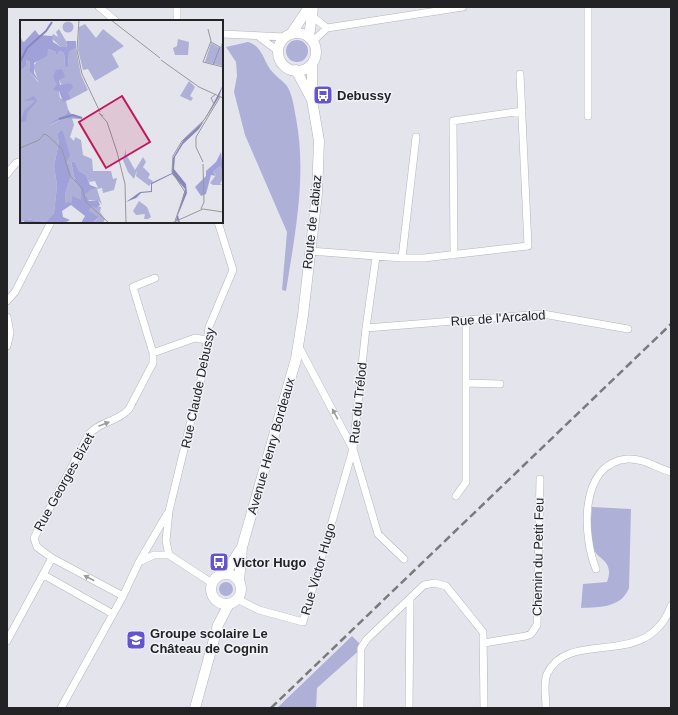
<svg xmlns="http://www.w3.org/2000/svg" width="678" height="715" font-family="Helvetica,sans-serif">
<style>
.green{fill:#aeb0d7}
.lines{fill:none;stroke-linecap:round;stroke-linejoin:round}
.minor-casing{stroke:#b3b4bb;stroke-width:8}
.secondary-casing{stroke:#b3b4bb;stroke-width:11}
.minor{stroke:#fff;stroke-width:7}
.secondary{stroke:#fff;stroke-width:10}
.rail{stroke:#79797e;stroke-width:2.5;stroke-dasharray:8 4;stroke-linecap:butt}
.oneway{fill:#9c9c9d}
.labels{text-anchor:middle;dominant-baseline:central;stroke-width:3;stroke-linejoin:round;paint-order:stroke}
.poi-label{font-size:13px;font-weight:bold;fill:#232325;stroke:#f1f2f9;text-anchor:start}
.street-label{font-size:13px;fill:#232325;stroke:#f1f2f9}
.inset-river{fill:none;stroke:#8687bc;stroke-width:2}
.inset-road{fill:none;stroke:#97979c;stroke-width:1}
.view{fill:#c2185b;fill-opacity:0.15;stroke:#c2185b;stroke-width:2}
.inset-edge{fill:none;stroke:#232325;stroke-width:2}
</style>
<rect width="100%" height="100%" fill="#e4e5ec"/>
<path class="green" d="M286 51a11 11 0 1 1 22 0a11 11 0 1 1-22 0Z
M248,42C262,46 263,59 270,69C275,76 282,80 287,86C293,96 294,108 296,118C307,176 295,234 286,291L282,290L287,232L245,135L234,92L237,76L236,62L226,47Z
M592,507L631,509L629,588C621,608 600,607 581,608L583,584L607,582C615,560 597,560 593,548C589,536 591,519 592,507Z
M219 589a7 7 0 1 1 14 0a7 7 0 1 1-14 0Z
M352,636L363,647L317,688L316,708H277Z"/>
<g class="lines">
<defs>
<path id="minor" d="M99,7L116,21
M177,7V21
M588,7V116
M312,16L327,28
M222,34L285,37
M258,36L278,51
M313,41L327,28L463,7
M7,174L16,163L21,161
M310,251L402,258H424L528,246L520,74
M454,255L453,121L522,111
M376,257L366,328L353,449L378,534L404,559
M402,258L416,137
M7,301L15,292L51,222
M7,317L10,333L7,346
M366,328L543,314L628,329
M153,353L195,338L207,340
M466,383L500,384
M456,496L466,482V320
M139,562L167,514
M596,569C583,537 578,464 627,459C644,458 656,468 671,472
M44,575L113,614
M212,583L169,555L166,541L169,511L203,371L209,327L233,270L218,222
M123,596L52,558L37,547L34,538L89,434C100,421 118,422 129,409L153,363V353L133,287L155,278
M237,599L259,610L303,622L353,449L298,345
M7,641L52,558
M484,643L526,636L531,634L537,625L540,479
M61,708L123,596L139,562L154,555H169
M360,708L361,648L367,639L424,585L435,583L446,586L483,632L484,708
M409,708L410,599
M546,708C546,698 543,684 547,674C569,627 647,672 671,606"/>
<path id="secondary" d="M278 52a19 19 0 1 1 38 0a19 19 0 1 1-38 0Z
M291,34L309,7
M309,37L313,7
M296,70L311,98
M211 589a15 15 0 1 1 30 0a15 15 0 1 1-30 0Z
M225,574L240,550
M239,581L242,547L296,359L303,315L317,194L319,141L312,100V64
M195,708L218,625L229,604"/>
</defs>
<use href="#minor" class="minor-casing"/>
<use href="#secondary" class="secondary-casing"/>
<use href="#minor" class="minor"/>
<use href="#secondary" class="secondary"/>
<path class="rail" d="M271,708L671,324"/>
</g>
<defs><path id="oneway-solid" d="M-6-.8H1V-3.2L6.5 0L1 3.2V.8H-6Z"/></defs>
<g class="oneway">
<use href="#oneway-solid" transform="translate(335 414) rotate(-118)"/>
<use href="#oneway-solid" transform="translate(104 424) rotate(-21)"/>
<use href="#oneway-solid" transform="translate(89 578) rotate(-152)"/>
</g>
<defs>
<symbol id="bus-square" viewBox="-11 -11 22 22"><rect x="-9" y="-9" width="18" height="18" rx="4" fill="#6355ce" stroke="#f1f2f9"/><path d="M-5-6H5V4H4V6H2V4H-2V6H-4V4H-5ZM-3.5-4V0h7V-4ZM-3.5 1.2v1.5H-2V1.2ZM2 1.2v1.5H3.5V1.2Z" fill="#fff"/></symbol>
<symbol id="school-square" viewBox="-11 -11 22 22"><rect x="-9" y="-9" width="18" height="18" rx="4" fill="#6355ce" stroke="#f1f2f9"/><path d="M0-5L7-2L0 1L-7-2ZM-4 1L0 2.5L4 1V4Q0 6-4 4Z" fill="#fff"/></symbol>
</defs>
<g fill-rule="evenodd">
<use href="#bus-square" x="312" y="84" width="22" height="22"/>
<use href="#bus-square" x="208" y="551" width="22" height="22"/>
<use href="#school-square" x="125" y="629" width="22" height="22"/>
</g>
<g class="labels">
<g class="poi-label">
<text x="337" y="95">Debussy</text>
<text x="233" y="562">Victor Hugo</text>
<text x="150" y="633">Groupe scolaire Le<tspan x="150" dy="15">Château de Cognin</tspan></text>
</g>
<g class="street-label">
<text transform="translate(312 222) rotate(-84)">Route de Labiaz</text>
<text transform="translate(498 318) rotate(-4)">Rue de l'Arcalod</text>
<text transform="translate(198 388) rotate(-78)">Rue Claude Debussy</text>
<text transform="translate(358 403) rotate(-84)">Rue du Trélod</text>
<text transform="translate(271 446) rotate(-74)">Avenue Henry Bordeaux</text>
<text transform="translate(64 482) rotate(-61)">Rue Georges Bizet</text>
<text transform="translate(538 557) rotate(-89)">Chemin du Petit Feu</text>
<text transform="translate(318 569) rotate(-74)">Rue Victor Hugo</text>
</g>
</g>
<g transform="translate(20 20)">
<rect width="203" height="203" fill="#e4e5ec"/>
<path d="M42.5 7a5.5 5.5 0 1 1 11 0a5.5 5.5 0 1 1-11 0ZM65,4L76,18L83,9L104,26L92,34L99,47L75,61L68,49L63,50L58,30L59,7ZM39,9L46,21L47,27H41L31,18L33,14L38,17L36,12ZM158,19L169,22L168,35H155L153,28L157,26ZM203,20V46L185,42L191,23L200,28ZM56,28L61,55L68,70L51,79L47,73L50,63L42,66L39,60L37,61L40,78L46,81L48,89L46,94L36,99L29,106L43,98H52L54,105L50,117L54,121L55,117L61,120L63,135L72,139L73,151H91L93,159L97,158L94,170L83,173L82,168L77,169L82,185L78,180H67L65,175L69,170L78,168L75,161L69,162L66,155L59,151L55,142L51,141L55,161L61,170V180L45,184V174L50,159L42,109L37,114L39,122L34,146L37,165L34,193L26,202L6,199L0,203V52L6,46V40L10,42L9,51L19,63L13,46L28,29L36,32V36L40,31L44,33L45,46H48L49,32ZM169,61L175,67L170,76L173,78L171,81L160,76ZM106,129V134L115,150L123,137L126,142L123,147L130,154L128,158L133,161L129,166L116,156L117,150L114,159L108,152L103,140ZM200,146L203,151V158L200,164L203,165H193L190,163L196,155L193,152ZM119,181L127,187L131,197L128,199H124L125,194L116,195L113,191ZM72,185L81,187L80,192L85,199L83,203H73L77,199L69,191Z" fill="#aeb0d7"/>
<path d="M15,10L19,15L32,16L33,22L41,27H47L46,21H56V28L49,32L48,47L45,46L44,33L40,31L36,36V32L28,29L27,36L14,43V53L20,63L9,51L10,42L6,40V46L0,52V14L2,21L4,22ZM42,49L45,57L39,60L40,65L50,63L53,67L48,73L51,79L43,82L39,71L33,70L37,64L33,57L36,50ZM14,76L17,81L7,93L6,101L0,103L4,91L16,80L4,81ZM48,89L50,93L61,99L43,98L28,106L36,99L46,94ZM42,109L50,135L47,141L51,156L45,174V183L52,182V176L61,180V170L55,161L51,141L55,142L59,151L66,155L70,165L78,168L70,170L65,175L69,181L78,180L80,185L76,188L72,186L69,191L78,197L73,203H61L65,196L51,185L42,191L43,197L50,200L44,203H3L5,199L26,202L34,193L37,165L34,146L39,122L37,114ZM201,132L203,151L200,146L193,152L196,156L191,155L186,174L181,176L175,167L186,156V151L196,142Z" fill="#a0a1d8"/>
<path d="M203,65L199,77L179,109L163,124L155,137L154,149L166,164L167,173L158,195L160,203L156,200L165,169L152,154L132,164V172L121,173L116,178L106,182L120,172L131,171V163L152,153L153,138L164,119L184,101Z" fill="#8687bc"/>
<path class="inset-river" d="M0,42L7,28L26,11L32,2M39,99L53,95L62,98"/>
<path class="inset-road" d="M59,0L57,30L62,54L80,92M91,0L140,38M188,9L191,21L183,42L203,47M191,22L200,27L193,45M141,40L179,67L203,78M83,96L79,93L87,102L97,132M0,128L19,120L24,114L27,115L42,129L50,156L62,168L66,182L89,203M97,132L105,164L106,203M183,142L176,127V117L200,77M181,189L184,182L183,144M155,201L165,172L152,152L153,136L162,121L184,100L194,84L191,78L196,74M152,203L183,189L203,192"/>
<path class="view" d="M102,76L130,122L86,148L59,102Z"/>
<rect width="203" height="203" class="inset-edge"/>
</g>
<rect width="678" height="715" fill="none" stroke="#232325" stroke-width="16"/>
</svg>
